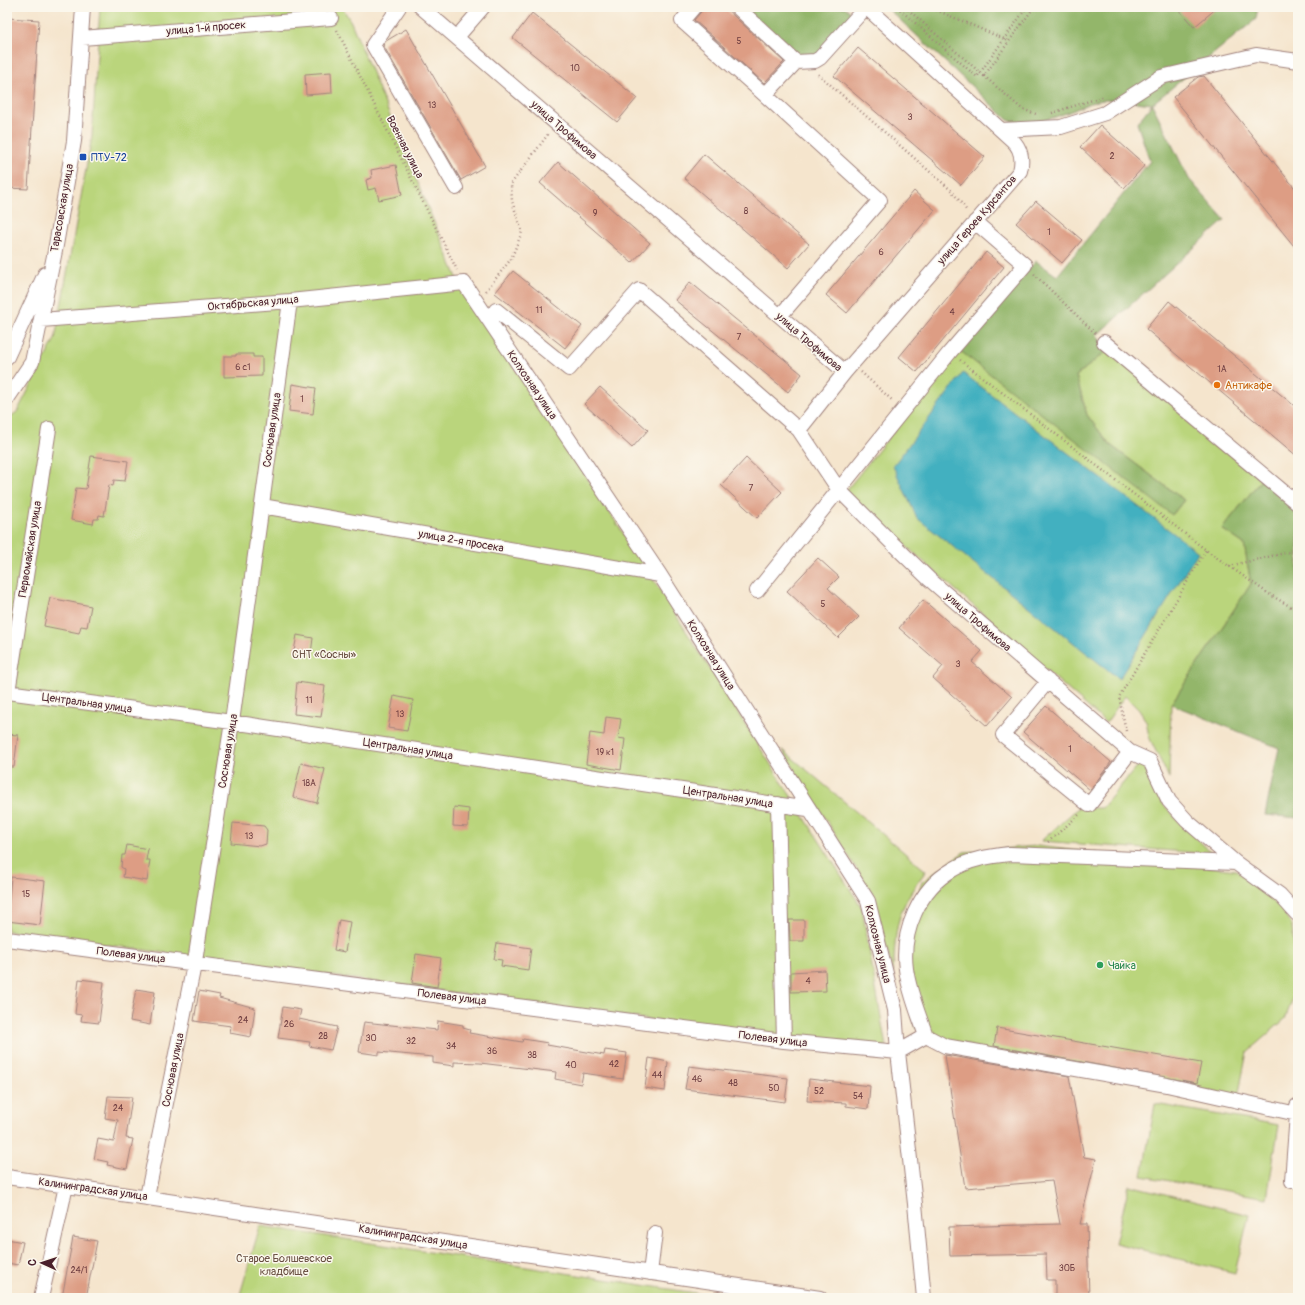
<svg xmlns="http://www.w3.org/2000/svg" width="1305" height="1305" font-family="Pangolin,sans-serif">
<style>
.green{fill:#bad57b;stroke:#827a53}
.forest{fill:#93b66b;stroke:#6e6a4b}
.water{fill:#43b0c0;stroke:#466876}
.building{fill:#dd9d84}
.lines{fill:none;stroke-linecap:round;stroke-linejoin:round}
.minor-casing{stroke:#a0827c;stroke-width:16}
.path{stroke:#a0827c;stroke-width:2.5;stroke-dasharray:1 3;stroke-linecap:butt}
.minor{stroke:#fff;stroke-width:14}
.transit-dot{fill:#1a4fb4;stroke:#fbf7ec;stroke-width:1.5}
.food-dot{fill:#e8710a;stroke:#fbf7ec;stroke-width:1.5}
.leisure-dot{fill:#2e9e5b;stroke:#fbf7ec;stroke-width:1.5}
.labels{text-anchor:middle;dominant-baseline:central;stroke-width:3;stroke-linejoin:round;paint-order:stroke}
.number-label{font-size:9px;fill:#6f3e41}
.street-label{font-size:11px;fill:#4a1f2b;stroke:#fbf7ec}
.transit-label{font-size:11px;fill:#164399;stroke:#fbf7ec;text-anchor:start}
.food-label{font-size:11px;fill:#c56008;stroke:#fbf7ec;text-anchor:start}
.park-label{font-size:11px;fill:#664c3f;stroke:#fbf7ec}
.leisure-label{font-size:11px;fill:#27864d;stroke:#fbf7ec;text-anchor:start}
</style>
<rect width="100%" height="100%" fill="#fbf7ec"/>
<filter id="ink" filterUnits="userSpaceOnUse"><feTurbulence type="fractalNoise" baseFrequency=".025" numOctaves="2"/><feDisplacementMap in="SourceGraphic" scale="8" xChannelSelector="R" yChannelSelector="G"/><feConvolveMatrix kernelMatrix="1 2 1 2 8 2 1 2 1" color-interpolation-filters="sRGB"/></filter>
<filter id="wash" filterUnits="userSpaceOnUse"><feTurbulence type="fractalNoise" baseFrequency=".012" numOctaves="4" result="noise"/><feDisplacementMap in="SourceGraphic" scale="16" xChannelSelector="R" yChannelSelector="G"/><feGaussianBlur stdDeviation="0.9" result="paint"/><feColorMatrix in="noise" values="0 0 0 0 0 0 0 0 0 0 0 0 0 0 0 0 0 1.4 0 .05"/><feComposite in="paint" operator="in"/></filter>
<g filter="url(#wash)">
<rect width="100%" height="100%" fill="#f5e5cd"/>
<path class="green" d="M100,7H342L351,22L465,297L536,399L651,576L862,908L886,1047L731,1031L7,931V419L17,412L55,339L92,136Z
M1109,349L1261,480L1222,529L1244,544L1251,584L1171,704L1169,778L1149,737L1146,721L1139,710L1125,696L1106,723L845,492L959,350L1173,514L1184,500L1109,444L1087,415L1076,376Z
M782,749L926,871C917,883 908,895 903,908C894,928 895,952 893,973L873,895Z
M1141,762L1163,804L1182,825L1213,854L1041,841L1078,808H1102Z
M1037,846L1236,870L1283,910L1292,927L1298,985L1285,1019L1247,1052L1238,1097L993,1052L930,1035L915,1027L901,945L922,882L964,852Z
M1155,1104L1279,1125L1267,1198L1142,1176Z
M1129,1185L1249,1215L1235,1273L1115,1243Z
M260,1226L727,1298H239Z"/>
<path class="forest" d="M740,7H845L854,15L818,56L797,59Z
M886,7H1258L1256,19L1152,104L1189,179L1225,220L1097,335L1102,344L1109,349L1076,376L1087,415L1109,444L1184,500L1172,515L959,350L1036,261L1057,276L1150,161L1137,123L1152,104C1134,102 1114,98 1097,101C1089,103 1081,107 1074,110C1054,118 1028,128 1008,120Z
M1261,480L1298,510V818L1265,815L1279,748L1171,704L1251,584L1244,544L1222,529Z"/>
<path class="water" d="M963,373L1198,552L1119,679L917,518L893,466Z"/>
<g id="blocks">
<path class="building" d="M705,7H724L784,62L764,83L694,20Z
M1176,7H1218L1194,27Z
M532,13L637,98L617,122L513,38Z
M7,18L39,20L28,189L7,188Z
M406,29L485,166L461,180L383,45L386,41Z
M858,48L985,157L961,185L834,76Z
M331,72L332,93L306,95L305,74Z
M1204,76L1298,192V251L1173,97L1198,77Z
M1100,125L1145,165L1124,188L1080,147Z
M704,154L809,244L788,268L684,178Z
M558,162L650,243L632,263L540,183Z
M396,165L402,195L379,200L376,188L368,190L366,180L372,178L371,170Z
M914,191L935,210L847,313L826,295Z
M1036,201L1082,240L1062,263L1016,223Z
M986,252L1004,267L917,372L899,357Z
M513,271L582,326L565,348L495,293Z
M690,282L802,374L788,392L675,300Z
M1169,301L1298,409V457L1146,329Z
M236,354H253V357H262V376L224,377V356H236Z
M292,384L316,388L313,414L289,411Z
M600,387L648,430L632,448L584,404Z
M91,456L128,461L125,481L114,480L113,486L109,485L104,516L99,515L98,519H94L93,524L71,520L76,488L86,489Z
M746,458L782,492L757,518L721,485Z
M818,558L839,577L828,588L859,617L838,638L787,591Z
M50,598L91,606L87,627L81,626L79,633L44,626Z
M923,600L982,651L972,662L1012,697L987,726L933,678L943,666L899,628Z
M297,635L313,638L311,654L294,651Z
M297,682L325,686L321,717L294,714Z
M394,696L413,700L407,731L388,728Z
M1046,706L1111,762L1090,790L1023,732Z
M606,717L621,719L618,738L625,739L621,770L586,764L590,733L604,735Z
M7,734L18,735L14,767H7Z
M301,763L325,769L317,803L293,797Z
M454,807L469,809L468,827L453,826Z
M233,823L264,826L267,830L266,844L260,846L231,843Z
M127,845L148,849L146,860H150L147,881L123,877L124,869L121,867L122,855H125Z
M11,877L45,881L40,925L7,921Z
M339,920L350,922L345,952L334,950Z
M789,920H804V941H790Z
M497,943L531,948L528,970L501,966L502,960L494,959Z
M416,954L441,958L437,987L412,983Z
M825,970L826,991L791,992V972Z
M79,979L104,982L99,1023L81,1021L82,1015L75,1014Z
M136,989L155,992L150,1025L130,1021Z
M199,991L220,995L219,998L255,1008L251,1037L230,1033L231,1026L194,1021Z
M283,1007L301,1010L299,1019L337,1027L331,1050L309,1046L310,1042L278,1038Z
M438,1021L463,1025V1028L470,1030L469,1033L522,1042L523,1039L548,1043L547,1045L604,1055L605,1050L627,1053L623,1079L583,1073L581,1084L555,1079L556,1072L480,1063L454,1062V1066L433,1063V1057L379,1052V1055L359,1052L364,1022L437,1030Z
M997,1028L1201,1063L1197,1083L994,1046Z
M945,1055L1069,1076L1084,1157L1096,1159L1080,1224H1087L1089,1298H1055V1280H1047L1046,1254L950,1256L949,1227L1060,1224L1052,1181L965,1188Z
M649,1058L668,1062L665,1091L645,1088Z
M689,1066L788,1078L785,1102L685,1089Z
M809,1079L870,1086L868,1109L846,1106V1103L807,1101Z
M108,1096L132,1097L126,1138L133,1139L127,1169L107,1165L108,1162L94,1159L98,1139L114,1142L118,1120L105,1118Z
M73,1237L97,1241L86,1298H62Z
M7,1239L23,1242L18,1265L7,1263Z"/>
</g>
</g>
<g filter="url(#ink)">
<use href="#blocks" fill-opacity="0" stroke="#a0827c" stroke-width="1"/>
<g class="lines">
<defs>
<path id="minor" d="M399,7L373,45L456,188
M421,7L845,372L799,430L839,490L893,544L929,579L1130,752L1150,761L1169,801L1187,821L1236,863L1280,895L1297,914
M694,7L682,21L765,95L796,62L737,7
M457,37L483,7
M82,38L331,18
M796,62L815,61L820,58L866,7
M765,95L880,200L780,316
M1001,130L1061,127L1105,113L1161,77L1256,55L1298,61
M496,310L569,369L639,290L799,430
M41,320L290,301L464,283L660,575L868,901L895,1010L898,1052L915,1204L924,1298
M1104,342L1298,504
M7,357L45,274
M845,372L1020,171C1023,160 1021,148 1012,140L866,7
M7,399L32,362L55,251L74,141L83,7
M262,506L660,575
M757,591L950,352L1025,265L975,222
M1048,681L1003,735L1089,805L1130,752
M7,692L232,722L808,809
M8,692L49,429
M778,804L784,1041
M7,939L784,1041L898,1052
M926,1036L945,1046L1167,1085L1297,1114V1106
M898,1052L926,1036C919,1015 909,992 906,969C901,932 919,889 952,870C970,859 990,856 1010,854L1236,863
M1297,1114L1292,1181H1298
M7,1177L820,1298
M147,1197L196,955L232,722L290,301
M650,1273L655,1233
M41,1298L66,1186"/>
</defs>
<use href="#minor" class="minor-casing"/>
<path class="path" d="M897,7L977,77L1027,7
M905,7L984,76L1034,7
M929,7L1009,41
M337,30L457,270
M818,74L952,191L967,211
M984,76L1022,109L1036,114
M1052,113L1105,96
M1034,274L1095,333
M486,291L511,259L522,232L512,201L511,184L549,133
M960,360L1206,550L1269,594L1298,611
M861,372L893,401
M1229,566L1298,550
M1126,731L1119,697L1206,550
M1048,842L1080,814"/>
<use href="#minor" class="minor"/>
</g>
</g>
<rect class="transit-dot" x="79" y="153" width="8" height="8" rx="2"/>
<circle class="food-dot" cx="1217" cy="385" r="4"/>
<circle class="leisure-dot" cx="1100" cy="965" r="4"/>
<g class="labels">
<g class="number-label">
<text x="739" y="41">5</text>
<text x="575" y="68">10</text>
<text x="432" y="105">13</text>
<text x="910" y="117">3</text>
<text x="1112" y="156">2</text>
<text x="746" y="211">8</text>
<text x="595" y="213">9</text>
<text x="1049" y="232">1</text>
<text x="881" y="252">6</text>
<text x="539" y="310">11</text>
<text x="952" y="312">4</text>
<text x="739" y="337">7</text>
<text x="243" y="367">6 с1</text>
<text x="1222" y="369">1А</text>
<text x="302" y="399">1</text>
<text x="751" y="488">7</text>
<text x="823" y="604">5</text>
<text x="958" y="664">3</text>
<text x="309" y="700">11</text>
<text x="400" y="714">13</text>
<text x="1070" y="749">1</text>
<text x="605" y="752">19 к1</text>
<text x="309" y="783">18А</text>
<text x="249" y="836">13</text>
<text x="26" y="894">15</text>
<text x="808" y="981">4</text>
<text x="243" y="1020">24</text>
<text x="289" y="1024">26</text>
<text x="323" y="1036">28</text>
<text x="371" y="1038">30</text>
<text x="411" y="1041">32</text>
<text x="451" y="1046">34</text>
<text x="492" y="1051">36</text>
<text x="532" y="1055">38</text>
<text x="614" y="1064">42</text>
<text x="571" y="1065">40</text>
<text x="657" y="1075">44</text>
<text x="697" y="1079">46</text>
<text x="733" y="1083">48</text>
<text x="774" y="1088">50</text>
<text x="819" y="1091">52</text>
<text x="858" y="1096">54</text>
<text x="118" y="1108">24</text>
<text x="1067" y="1268">30Б</text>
<text x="79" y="1270">24/1</text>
</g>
<g class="street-label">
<text transform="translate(206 28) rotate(-5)">улица 1-й просек</text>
<text transform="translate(564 130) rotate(41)">улица Трофимова</text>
<text transform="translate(405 147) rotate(63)">Военная улица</text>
<text transform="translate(62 208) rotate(-80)">Тарасовская улица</text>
<text transform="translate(977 220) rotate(-49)">улица Героев Курсантов</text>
<text transform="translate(253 303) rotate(-5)">Октябрьская улица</text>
<text transform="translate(809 342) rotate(41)">улица Трофимова</text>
<text transform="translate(532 385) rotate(56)">Колхозная улица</text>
<text transform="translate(272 430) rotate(-82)">Сосновая улица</text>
<text transform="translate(461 541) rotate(10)">улица 2-я просека</text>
<text transform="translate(30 549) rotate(-81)">Первомайская улица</text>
<text transform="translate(978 622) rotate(41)">улица Трофимова</text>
<text transform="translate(711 655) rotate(58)">Колхозная улица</text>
<text transform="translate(87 703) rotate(8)">Центральная улица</text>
<text transform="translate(408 749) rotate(9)">Центральная улица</text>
<text transform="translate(228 751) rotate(-81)">Сосновая улица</text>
<text transform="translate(728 797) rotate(9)">Центральная улица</text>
<text transform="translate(878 944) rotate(76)">Колхозная улица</text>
<text transform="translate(131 955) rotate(7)">Полевая улица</text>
<text transform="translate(452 997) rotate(7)">Полевая улица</text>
<text transform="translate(773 1039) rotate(7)">Полевая улица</text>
<text transform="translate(173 1070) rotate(-79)">Сосновая улица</text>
<text transform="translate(93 1189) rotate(8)">Калининградская улица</text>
<text transform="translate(413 1237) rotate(9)">Калининградская улица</text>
</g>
<g class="transit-label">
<text x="91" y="157">ПТУ-72</text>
</g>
<g class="food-label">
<text x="1225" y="385">Антикафе</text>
</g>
<g class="park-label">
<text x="324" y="654">СНТ «Сосны»</text>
<text x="284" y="1258">Старое Болшевское<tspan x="284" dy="13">кладбище</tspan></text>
</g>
<g class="leisure-label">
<text x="1108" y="965">Чайка</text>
</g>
</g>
<rect width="1305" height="1305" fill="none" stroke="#fbf7ec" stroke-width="24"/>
<g transform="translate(42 1263) rotate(273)" stroke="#fbf7ec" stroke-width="3" paint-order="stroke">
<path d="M0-3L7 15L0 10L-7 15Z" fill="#4a1f2b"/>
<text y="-6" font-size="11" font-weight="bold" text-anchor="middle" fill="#4a1f2b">С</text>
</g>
</svg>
